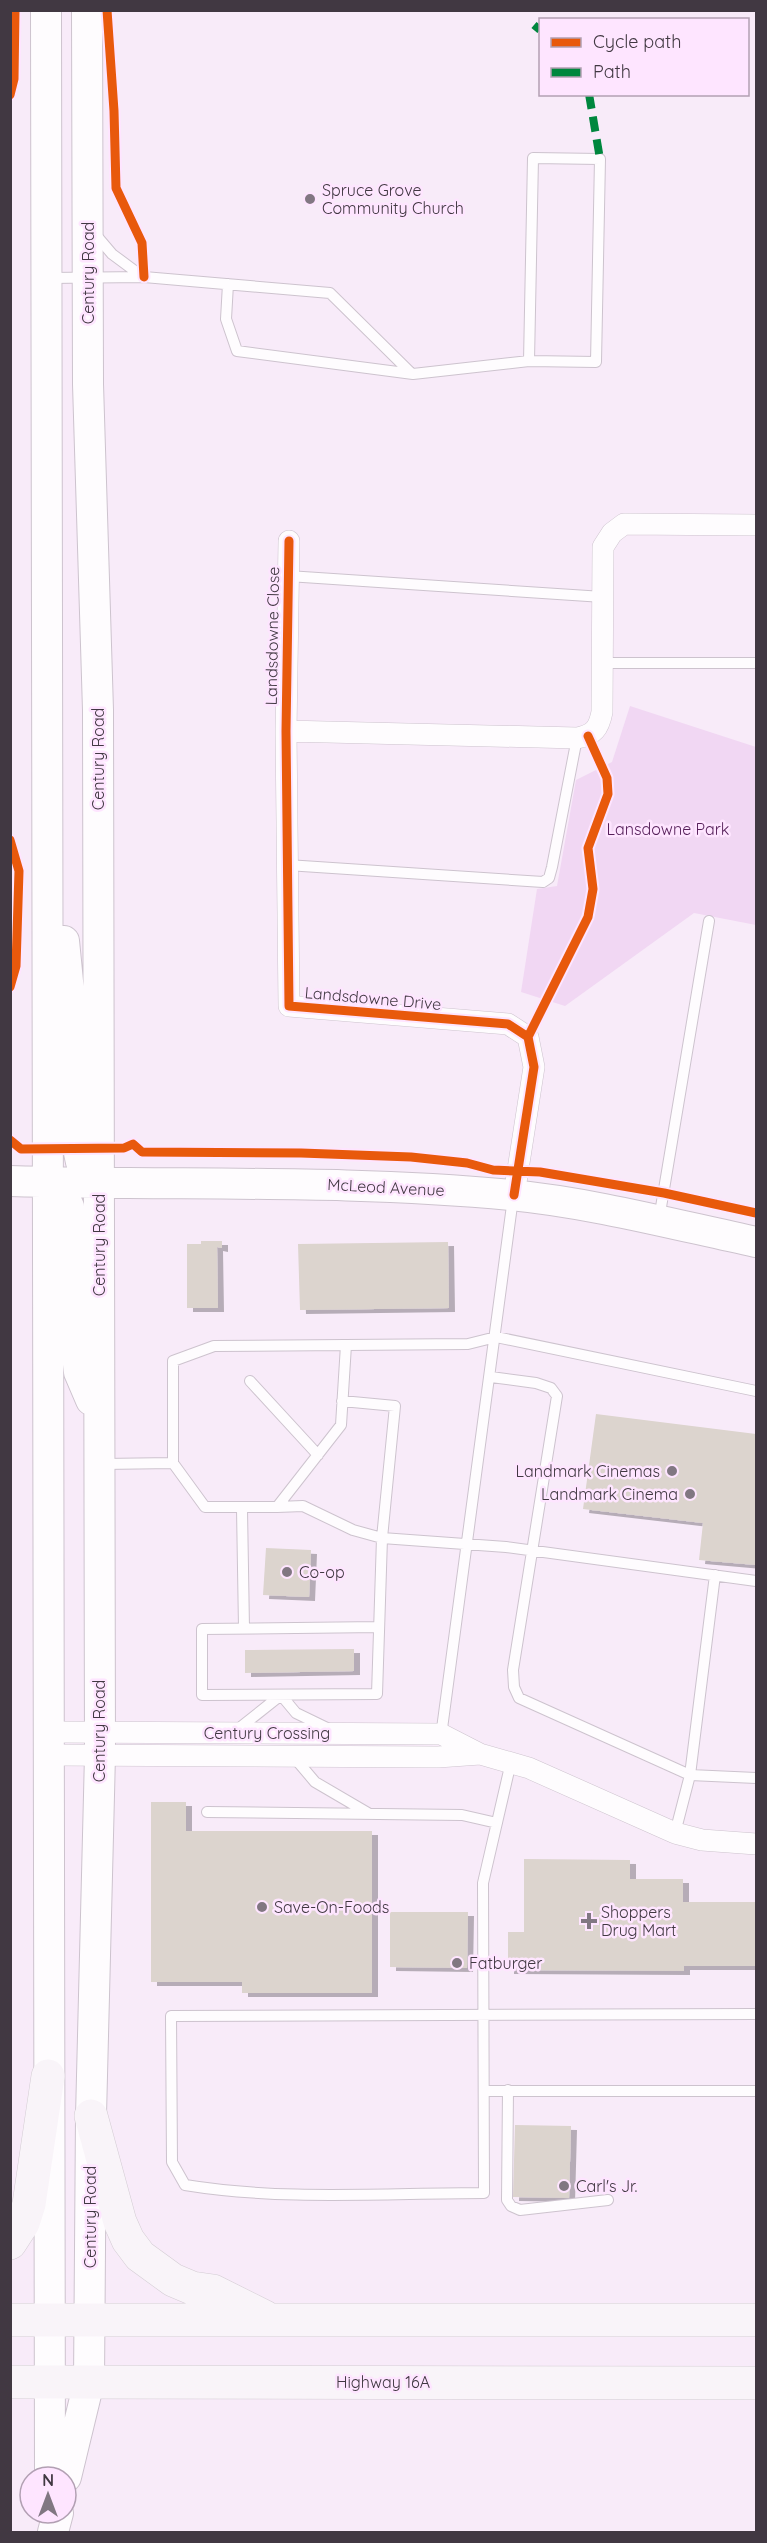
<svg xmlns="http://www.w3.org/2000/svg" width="767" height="2543" font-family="Quicksand,sans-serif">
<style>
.green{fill:#f1d7f3}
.building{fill:#dcd4ce;filter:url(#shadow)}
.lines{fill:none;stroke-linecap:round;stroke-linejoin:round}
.lane-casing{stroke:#cdc3ce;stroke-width:12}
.street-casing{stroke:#cdc3ce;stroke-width:22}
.secondary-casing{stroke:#cdc3ce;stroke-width:32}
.primary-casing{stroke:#d3ccd3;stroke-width:34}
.lane{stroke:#fefcfe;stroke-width:10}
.street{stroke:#fefcfe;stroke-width:21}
.secondary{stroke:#fefcfe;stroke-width:30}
.primary{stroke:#f9f4f9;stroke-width:33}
.quiet{stroke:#00873e;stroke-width:8;stroke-dasharray:15 8;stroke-linecap:butt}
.cycleway-casing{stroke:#fee5ff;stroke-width:13}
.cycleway{stroke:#e8590c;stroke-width:9}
.poi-dot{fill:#817782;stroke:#fee5ff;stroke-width:2}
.labels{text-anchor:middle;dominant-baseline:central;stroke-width:5;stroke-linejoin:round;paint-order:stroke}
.poi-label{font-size:16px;fill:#413842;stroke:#fee5ff;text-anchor:start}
.street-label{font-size:16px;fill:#413842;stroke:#fee5ff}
.park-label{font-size:16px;fill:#551e59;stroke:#fee5ff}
</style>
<defs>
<filter id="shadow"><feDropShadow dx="6" dy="4" stdDeviation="0" flood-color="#0004"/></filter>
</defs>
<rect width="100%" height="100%" fill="#f8ebf9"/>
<path class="green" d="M630,706L756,747V925L694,913L565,1006L521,992L537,889L557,886L576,780L612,762Z"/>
<path class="building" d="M201,1241H222V1248L217,1247L218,1308H187V1244H201Z
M448,1242L449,1308L300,1310L298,1244Z
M596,1414L756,1434V1565L699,1560L703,1523L583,1509Z
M266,1548L311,1550L309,1597L263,1595Z
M354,1649V1671L245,1673V1650Z
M151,1802H186V1831H372V1993H242V1982H151Z
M524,1859L630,1860V1879H683V1902H756V1966H684V1971L508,1970V1932H524Z
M390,1912H468L467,1968L390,1967Z
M515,2125L571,2126L569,2198L513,2197Z"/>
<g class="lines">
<defs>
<path id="lane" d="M95,234L112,254L143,277
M48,278L144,277L330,293L412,374
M228,284L226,319L237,351L413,374L529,361L596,362L600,159L533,158L529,361
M288,576L603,597
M602,663H756
M287,865L543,882L549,878L552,867L577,738
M659,1219L709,921
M491,1377L536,1383L551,1388L557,1396L513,1670L514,1687L519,1698L690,1775L715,1575
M250,1381L318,1455
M342,1401L395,1406L382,1538L377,1694L202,1695V1629L379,1627
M173,1463L205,1507H277L341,1425L346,1345
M103,1464L173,1463V1361L214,1346L468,1344L496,1337L756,1391
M277,1507L303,1506L353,1530L382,1538L506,1547L756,1581
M242,1509L244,1628
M237,1730L281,1695L296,1713L329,1729
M441,1736L513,1198
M293,1756L315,1782L368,1813
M511,1762L483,1883L484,2193C385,2193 283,2201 185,2185L172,2162L171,2016L756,2014
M207,1812L462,1815L497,1823
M675,1833L690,1775L756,1778
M508,2090L507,2200L511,2206L520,2210L608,2200
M484,2091H756"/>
<path id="street" d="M289,541L286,731L289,1006L508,1024L528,1037L534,1067L514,1195
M286,731L577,738C594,735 599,728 602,712L603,547L612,533L624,524L756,525
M49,1732L441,1734L480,1754L529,1768L675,1833L702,1840L756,1844
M49,1755L438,1757L480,1754"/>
<path id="secondary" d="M46,10L50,2477
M64,941L75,1052L78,1148L81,1162L99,1183
M10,1181C177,1186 344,1179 511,1195C593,1203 676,1225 756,1242
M47,1182L64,1196L69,1207L72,1304L79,1372L91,1400
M66,2477L89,2382L91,2116L100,1755L98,710L88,384L87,10
M53,2532L58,2513"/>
<path id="primary" d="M91,2116L120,2222L128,2240L140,2256L173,2280L192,2288L213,2291L265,2317
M10,2243L23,2223L29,2204L48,2076
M10,2320H756
M10,2382L756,2383"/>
</defs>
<use href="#lane" class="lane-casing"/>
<use href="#street" class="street-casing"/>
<use href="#secondary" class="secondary-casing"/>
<use href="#primary" class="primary-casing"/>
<use href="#lane" class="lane"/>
<use href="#street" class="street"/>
<use href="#secondary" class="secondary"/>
<use href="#primary" class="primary"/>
<path class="quiet" d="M534,25L540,30
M589,94L600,159"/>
<defs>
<path id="cycleway" d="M107,10L114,111L116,188L142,243L144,277
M10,95L14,79L15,10
M289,541L286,731L289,1006L508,1024L528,1037L534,1067L514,1195
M10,840L19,871L16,966L10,987
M528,1037L588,917L593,889L588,848L608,794L607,778L588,736
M10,1140L21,1149L124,1148L133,1144L142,1152L301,1153L411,1157L467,1163L493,1170L540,1172L664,1193L756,1213"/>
</defs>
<use href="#cycleway" class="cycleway-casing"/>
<use href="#cycleway" class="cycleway"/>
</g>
<g class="poi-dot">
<circle cx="310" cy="199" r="6"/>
<circle cx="672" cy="1471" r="6"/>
<circle cx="690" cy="1494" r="6"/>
<circle cx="287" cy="1572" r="6"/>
<circle cx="262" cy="1907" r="6"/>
<path d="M586 1912h6v6h6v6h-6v6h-6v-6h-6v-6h6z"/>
<circle cx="457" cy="1963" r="6"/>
<circle cx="564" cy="2186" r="6"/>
</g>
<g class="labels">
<g class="poi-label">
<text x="322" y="190">Spruce Grove<tspan x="322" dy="18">Community Church</tspan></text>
<text x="660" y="1471" text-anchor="end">Landmark Cinemas</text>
<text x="678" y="1494" text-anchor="end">Landmark Cinema</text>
<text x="299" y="1572">Co-op</text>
<text x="274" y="1907">Save-On-Foods</text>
<text x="601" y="1912">Shoppers<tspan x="601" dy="18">Drug Mart</tspan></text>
<text x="469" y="1963">Fatburger</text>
<text x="576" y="2186">Carl's Jr.</text>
</g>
<g class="street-label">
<text transform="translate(88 273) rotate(-90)">Century Road</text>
<text transform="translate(272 636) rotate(-89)">Landsdowne Close</text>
<text transform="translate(98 759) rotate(-90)">Century Road</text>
<text transform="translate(373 998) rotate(5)">Landsdowne Drive</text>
<text transform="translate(386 1187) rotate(3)">McLeod Avenue</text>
<text transform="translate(99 1245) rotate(-90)">Century Road</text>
<text transform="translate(99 1731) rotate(-90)">Century Road</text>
<text x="267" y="1733">Century Crossing</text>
<text transform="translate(90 2217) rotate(-90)">Century Road</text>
<text x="383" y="2382">Highway 16A</text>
</g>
<g class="park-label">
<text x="668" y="829">Lansdowne Park</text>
</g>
</g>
<rect width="767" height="2543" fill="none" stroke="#413842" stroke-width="24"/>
<rect x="539" y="18" width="210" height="78" fill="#fee5ff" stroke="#b2a0b3" stroke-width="1.5"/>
<rect x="551" y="38" width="30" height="9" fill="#e8590c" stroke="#b2a0b3" stroke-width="1.5"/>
<text x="593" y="48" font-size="18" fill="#413842">Cycle path</text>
<rect x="551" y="68" width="30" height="9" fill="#00873e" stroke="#b2a0b3" stroke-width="1.5"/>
<text x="593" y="78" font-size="18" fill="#413842">Path</text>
<g transform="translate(48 2495)"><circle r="28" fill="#fee5ff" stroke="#b2a0b3" stroke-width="1.5"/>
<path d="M0-4.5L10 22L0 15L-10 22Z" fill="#817782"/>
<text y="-9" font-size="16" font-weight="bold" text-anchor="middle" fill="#413842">N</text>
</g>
</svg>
